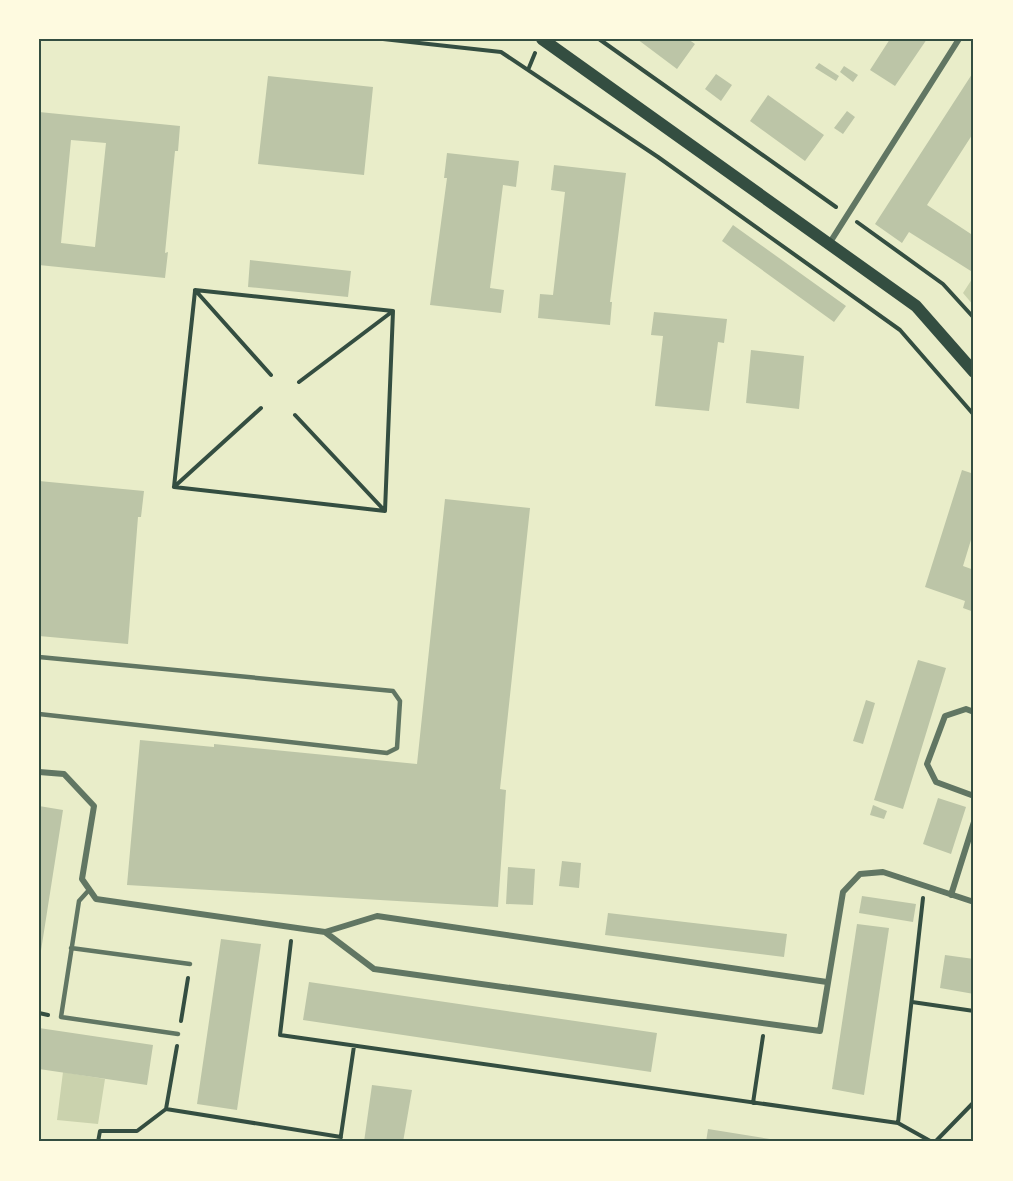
<svg xmlns="http://www.w3.org/2000/svg" width="1013" height="1181" font-family="'Golos Text',sans-serif">
<style>
.green{fill:#cad2ad}
.building{fill:#bcc5a7;fill-rule:evenodd}
.lines{fill:none;stroke-linecap:round;stroke-linejoin:round}
.path{stroke:#344e41;stroke-width:4}
.service{stroke:#617663;stroke-width:4.5}
.minor{stroke:#617663;stroke-width:6}
.secondary{stroke:#344e41;stroke-width:12}
.neatline{fill:none;stroke:#344e41;stroke-width:2}
</style>
<rect width="100%" height="100%" fill="#e9edc9"/>
<path class="green" d="M974,276V306L963,293Z
M63,1072L105,1079L98,1124L57,1120Z"/>
<path class="building" d="M637,39H688L695,44L677,69Z
M890,39H927L895,86L870,70Z
M819,63L839,76L836,81L815,68Z
M844,66L858,75L853,82L840,72Z
M974,71V132L927,205L974,236V273L909,232L902,243L875,224Z
M716,74L732,85L721,101L705,89Z
M268,76L373,87L364,175L258,164Z
M768,95L824,135L805,161L750,121Z
M847,111L855,117L843,134L834,128Z
M39,112L180,126L178,151H175L165,253L168,252L165,278L39,265ZM71,140L106,143L95,247L61,243Z
M447,153L519,161L516,187L503,185L490,288L504,290L501,313L430,305L447,178H444Z
M554,165L626,173L610,302H612L610,325L538,318L540,294L553,295L565,192L551,190Z
M733,225L846,306L834,322L722,241Z
M250,260L351,271L348,297L248,287Z
M654,312L727,319L724,343L718,342L709,411L655,406L663,336L651,335Z
M751,350L804,356L799,409L746,403Z
M962,470L974,474V530L963,566L974,570V612L963,608L965,601L925,587Z
M39,481L144,491L141,517H138L128,644L39,636Z
M445,499L530,508L500,789L506,790L498,907L127,885L140,740L214,747V744L417,764Z
M918,660L946,668L903,809L874,800Z
M866,700L875,703L863,744L853,741Z
M938,798L966,807L951,854L923,844Z
M873,805L887,811L884,819L870,815Z
M39,806L63,810L40,957H39Z
M562,861L581,863L579,888L559,886Z
M508,867L535,869L533,905L506,904Z
M862,896L916,904L913,922L859,913Z
M608,913L787,934L784,957L605,935Z
M857,924L889,928L864,1095L832,1089Z
M221,939L261,944L237,1110L197,1104Z
M945,955L974,959V994L940,988Z
M309,982L657,1033L651,1072L303,1020Z
M39,1028L153,1045L147,1085L39,1069Z
M372,1085L412,1090L403,1142H364Z
M708,1129L782,1141V1142H706Z"/>
<g class="lines">
<path class="path" d="M383,39L501,52L658,157L900,330L974,415
M599,39L836,207
M528,70L535,53
M857,222L943,284L974,318
M271,375L195,290L393,311L299,382
M261,408L174,487L385,511L295,415
M174,487L195,291
M385,511L393,311
M291,941L280,1035L898,1123L923,898
M912,1002L974,1011
M39,1013L48,1015
M181,1021L188,978
M753,1103L763,1036
M166,1109L341,1137
M898,1123L932,1142
M98,1142L100,1131H137L166,1109L177,1046
M340,1142L354,1046
M935,1142L974,1102"/>
<path class="service" d="M39,657L393,691L400,701L397,748L387,753L39,714
M89,890L79,901L61,1017L178,1034
M71,948L190,964"/>
<path class="minor" d="M829,244L959,39
M974,712L966,709L945,716L927,764L936,782L974,796
M39,772L64,774L94,806L82,879L96,899L325,932
M951,895L974,822
M827,982L377,916L325,932L374,969L820,1031L843,892L860,874L883,872L974,902"/>
<path class="secondary" d="M542,39L916,306L974,372"/>
</g>
<rect width="1013" height="1181" fill="none" stroke="#fefae0" stroke-width="81"/>
<rect x="40" y="40" width="932" height="1100" class="neatline"/>
</svg>
